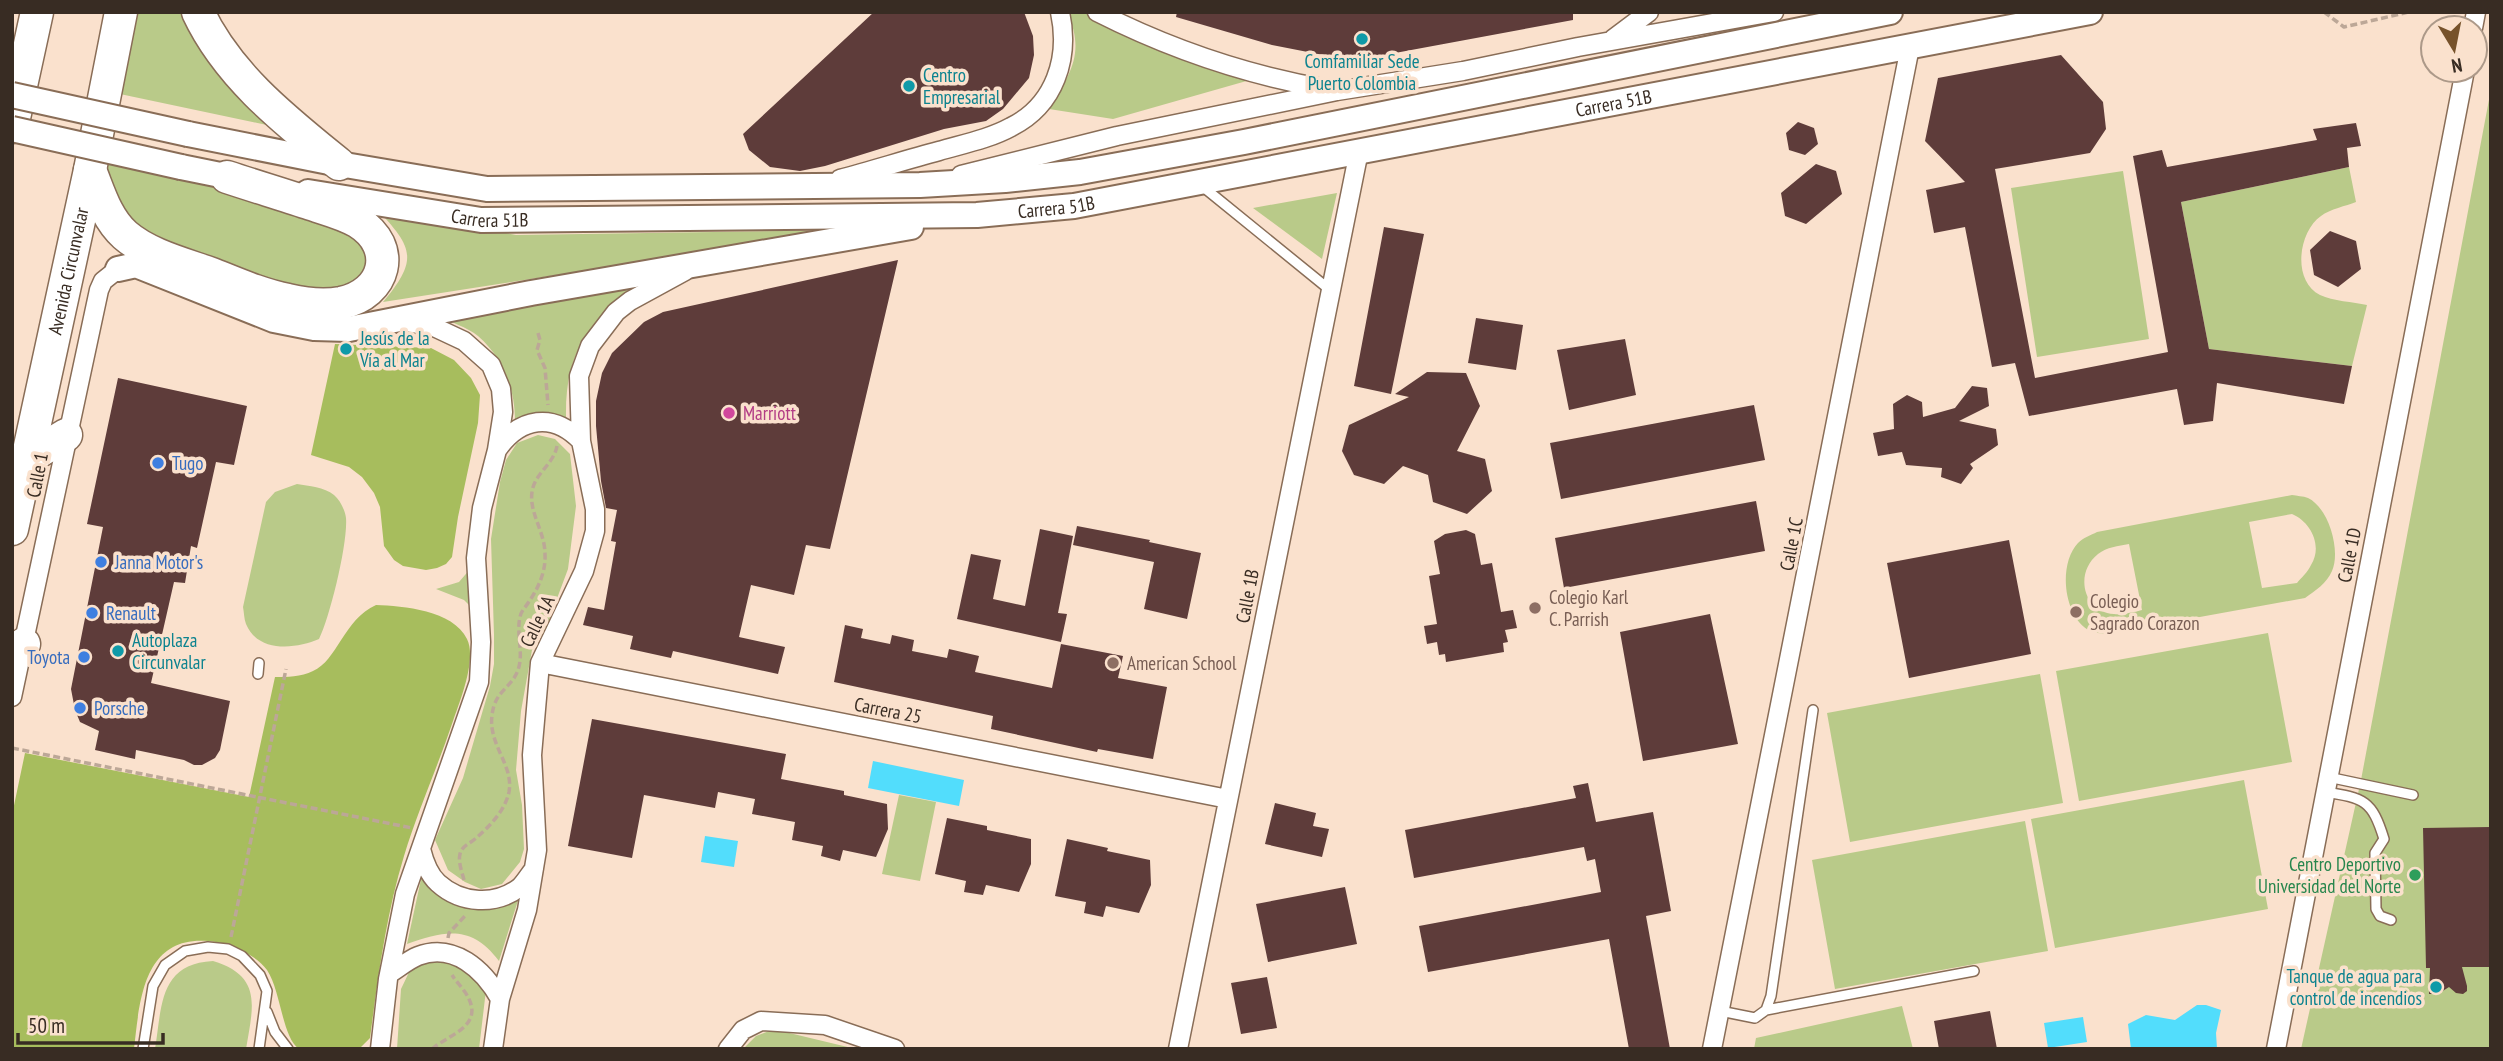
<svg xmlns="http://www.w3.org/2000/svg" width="2503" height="1061" font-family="'PT Sans Narrow',sans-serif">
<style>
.green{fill:#b9ca89;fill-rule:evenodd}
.forest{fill:#a7bd5d}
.water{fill:#52ddfc}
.building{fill:#5e3c3a}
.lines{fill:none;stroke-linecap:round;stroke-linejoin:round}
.lane-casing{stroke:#896d57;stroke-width:12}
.street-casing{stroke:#896d57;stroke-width:21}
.secondary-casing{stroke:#896d57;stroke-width:28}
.highway-casing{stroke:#896d57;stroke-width:35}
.path{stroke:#bca797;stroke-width:3.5;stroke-dasharray:7 3.5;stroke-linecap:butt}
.lane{stroke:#fff;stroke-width:9}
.street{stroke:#fff;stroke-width:18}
.secondary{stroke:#fff;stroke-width:24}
.highway{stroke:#fff;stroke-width:32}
.secondary-bridge-casing{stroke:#896d57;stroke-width:28;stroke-linecap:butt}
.secondary-bridge{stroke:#fff;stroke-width:24}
.culture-dot{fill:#0f9aa8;stroke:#fae1cd;stroke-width:2.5}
.hotel-dot{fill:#d1479c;stroke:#fae1cd;stroke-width:2.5}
.shop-dot{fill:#3f7fe0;stroke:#fae1cd;stroke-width:2.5}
.education-dot{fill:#8d6e63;stroke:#fae1cd;stroke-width:2.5}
.leisure-dot{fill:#2e9e5b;stroke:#fae1cd;stroke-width:2.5}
.labels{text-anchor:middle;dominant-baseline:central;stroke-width:7;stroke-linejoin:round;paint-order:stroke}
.culture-label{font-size:19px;fill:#0d838f;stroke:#fae1cd;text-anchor:start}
.street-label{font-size:19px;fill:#382c23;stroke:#fae1cd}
.hotel-label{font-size:19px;fill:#b23c85;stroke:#fae1cd;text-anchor:start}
.shop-label{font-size:19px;fill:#366cbe;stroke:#fae1cd;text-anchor:start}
.education-label{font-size:19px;fill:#785e54;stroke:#fae1cd;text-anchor:start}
.leisure-label{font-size:19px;fill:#27864d;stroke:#fae1cd;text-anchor:end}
</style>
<rect width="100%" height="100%" fill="#fae1cd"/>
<path class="green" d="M136,12H190L281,128L120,94Z
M1067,12H1086L1148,43L1250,80L1113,119L1049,109C1070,74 1086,53 1067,12Z
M2491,89V1049H2301L2361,780Z
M104,161L253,194L320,217L371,247L372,269L346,290H318L267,282L151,242L111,201Z
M2349,167L2356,202C2346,206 2330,209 2321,216C2298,232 2292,281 2320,295C2333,301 2353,302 2367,305L2352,366L2209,349L2181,202Z
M2123,171L2149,339L2037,357L2011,188Z
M1337,193L1322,259L1253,208Z
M376,208L516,235L847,230L383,302C420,258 412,247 376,208Z
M642,282C589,322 565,349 566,418L536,413L515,421C515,388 503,358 478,336C467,327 450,322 438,316Z
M538,435L555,439L570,454L576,506L568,569L546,628L532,650L521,711L516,770L522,805L524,849L520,862L502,884L481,889L465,882L448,870L435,840L463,778L490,686L494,664V635L491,539L500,482L506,460L517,443Z
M297,484C309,486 324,487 334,495C340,500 345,510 346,518C348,543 330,617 319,639C296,649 258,653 246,624C244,619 244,612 243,607L266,502L275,492Z
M2292,495C2297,496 2303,496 2308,498C2329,508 2341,551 2332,571C2327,583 2315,591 2305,598L2106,634C2102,633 2094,633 2090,631C2063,617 2058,564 2078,543C2083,538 2091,535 2097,532ZM2292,514C2311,522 2323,546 2311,565C2308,572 2301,578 2297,583L2262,588L2249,522ZM2129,544L2142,610C2133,612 2123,615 2114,614C2083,612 2074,573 2098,554C2107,547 2118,546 2129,544Z
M471,568L472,608L464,600L436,589L459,582Z
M2268,633L2292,762L2079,801L2056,671Z
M2040,674L2063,803L1850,842L1827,713Z
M2244,780L2268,909L2055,948L2031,819Z
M899,795L936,802L920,881L882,874Z
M2025,821L2048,951L1835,989L1812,860Z
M423,870L449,894L521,891L499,961C471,924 445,931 407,944Z
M455,959L486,990L479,1049H397L401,989L413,964Z
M213,961C263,976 253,1007 246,1049H155C162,1006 159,964 213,961Z
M1902,1006L1913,1049H1754L1756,1038Z
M769,1031H781L856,1049H743L756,1036Z"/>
<path class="forest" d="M335,344L431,348L454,360L471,378L480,395L478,423L458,517L452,557L446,564L437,568L426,570L403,566L394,560L384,546L380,507L374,493L362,477L349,467L311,455Z
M376,605C403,606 453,610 467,639C477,659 460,701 453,721C438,766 418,810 404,856C386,915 378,977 370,1038L359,1049H299C282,1037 281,991 267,970C256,955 233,945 216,942C144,931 140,997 134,1049H12V815L25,753L249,797L275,677C287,677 301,677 313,671C337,661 344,619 376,605Z"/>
<path class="water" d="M873,761L964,780L959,806L868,788Z
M705,836L738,841L734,867L701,862Z
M2197,1005H2206L2221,1010L2216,1033L2217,1049H2131L2128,1024L2146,1015L2175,1020Z
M2083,1017L2087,1042L2048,1048L2044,1023Z"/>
<path class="building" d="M874,12H1024L1033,36L1034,55L1029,78L1003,109L986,121L944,129L825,166L800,171L770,167L749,150L743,134Z
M1177,12H1573V20L1368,58L1318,54L1272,45L1176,17Z
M2061,55L2103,102L2106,129L2090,153L1995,169L2035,378L2168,352L2133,156L2162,150L2167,167L2317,140L2313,129L2356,123L2361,146L2347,148L2349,167L2181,202L2209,349L2352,366L2344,404L2217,383L2213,421L2184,425L2177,389L2029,416L2015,363L1992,367L1965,227L1934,233L1926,190L1965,182L1925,141L1938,78Z
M1798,122L1814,128L1818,144L1805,155L1789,150L1786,133Z
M1816,164L1836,171L1842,194L1806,224L1785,216L1781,193Z
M1384,227L1424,234L1391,394L1354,386Z
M2330,231L2356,241L2361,269L2338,287L2314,275L2310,250Z
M898,260L830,549L806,545L794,595L751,585L739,637L785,647L778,674L673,651L671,658L630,649L633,636L583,625L588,607L604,610L616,542L611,541L617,510L606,508L601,481L596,426V401L602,373L612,353L644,322L663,312Z
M1476,318L1523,325L1516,370L1468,363Z
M1625,339L1636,395L1569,410L1557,350Z
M1427,372L1466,373L1480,406L1457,451L1485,459L1492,491L1467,514L1433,502L1428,475L1403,466L1384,484L1354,475L1342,451L1349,425L1409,397L1395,394Z
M118,378L247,406L234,465L216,462L197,548L191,546L185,583L174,582L151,683L230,701L220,750L215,758L202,765H194L184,760L136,750L135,759L95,750L99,731L80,722L75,710L71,689L103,527L87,524Z
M1972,386L1987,388L1989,406L1959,421L1996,429L1998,445L1970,464L1973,468L1961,484L1941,477L1942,468L1906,465L1902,452L1878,456L1873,433L1894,429L1893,404L1907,395L1922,402L1923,417L1955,408Z
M1754,405L1765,460L1561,499L1550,443Z
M1756,501L1765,551L1564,588L1555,538Z
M1077,526L1150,540L1149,542L1201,553L1187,619L1144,609L1154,562L1073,545Z
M1040,529L1073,536L1058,613L1067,614L1061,642L957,619L971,554L1001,560L993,599L1025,606Z
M1466,530L1475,534L1481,565L1492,563L1501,612L1513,610L1517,628L1505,630L1508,642L1503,643L1504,652L1446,662L1445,654L1439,655L1437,642L1427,644L1424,626L1437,624L1429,576L1440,574L1434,541L1445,534Z
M2009,540L2031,654L1909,678L1887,563Z
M1710,614L1738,744L1643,761L1620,632Z
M845,625L863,629L861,638L890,644L892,635L914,640L912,651L947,658L949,649L979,656L975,672L1052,688L1061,644L1123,656L1118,678L1167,687L1153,759L1098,749L1097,752L991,729L993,716L834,682Z
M592,719L786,754L781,779L844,791V795L887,804L888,829L876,857L843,850L840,861L821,856L823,846L792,840L795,822L752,814L755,799L718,792L715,808L644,795L632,858L568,846Z
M1588,783L1596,822L1653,812L1671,911L1646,916L1670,1049H1629L1609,939L1428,972L1419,926L1601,892L1595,859L1587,861L1584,847L1414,878L1405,830L1576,798L1573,786Z
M1275,803L1316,813L1313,826L1329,829L1322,857L1265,844Z
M947,818L987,826V830L1031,839V864L1019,892L986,885L983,895L964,892L966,881L935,874Z
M2491,827V967H2462L2467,986V991L2463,994L2456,993L2449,987L2438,994H2429L2430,968H2426L2423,828Z
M1067,839L1108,848L1107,851L1150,860L1151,885L1139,913L1106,906L1103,917L1084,913L1086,902L1055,896Z
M1345,887L1357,944L1268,962L1256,904Z
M1267,977L1277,1028L1241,1034L1231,983Z
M1990,1011L1997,1049H1939L1934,1021Z"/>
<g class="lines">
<defs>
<path id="lane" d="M1202,186L1330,290
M258,674L259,663
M2328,777L2413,795
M2325,792C2364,798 2372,800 2384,839L2375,853L2376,909L2380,916L2391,920
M1766,1010L1974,971
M1720,1011L1755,1018L1766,1010L1771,996L1813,710
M267,1012L275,1032L288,1049
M143,1049L153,986L165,965L185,951L208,947L228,949L242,956L260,975L267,991L259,1049"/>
<path id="street" d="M1097,12C1170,49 1246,75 1327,89
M2473,28L2476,12
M1613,39L1649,12
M961,175L1117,136L1337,91L1463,71L1578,47L1774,12
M840,179C873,170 906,160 939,151C963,144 989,139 1011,127C1055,105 1070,58 1060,12
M497,450C520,417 553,412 581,441
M540,663L1228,799
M12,697L99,290L103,281L118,269
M421,849C424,861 428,874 438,883C461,904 496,906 520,887C525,882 529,875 534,869
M389,974C399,968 408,960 418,956C454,942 484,970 500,999
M380,1049L388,979L405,894L479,682L481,642L476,558L482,508L497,450L503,412L501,389L491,365L464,341L432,326L406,322
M493,1049L500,999L527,910L537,850L532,755L540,663L584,571L595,531V509L581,441L579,376L590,346L616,312L630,301L685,271
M728,1049L743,1030L761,1021L825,1025L895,1049
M1178,1049L1359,151
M1712,1049L1910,47
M2276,1049L2465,70"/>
<g id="secondary">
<path d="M188,134L339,164L487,189L920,185L1005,180L1080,172L1244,142L1890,12"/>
<path d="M181,167L245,180"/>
<path id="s1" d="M308,192L481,220L977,215L1074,206L2090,12"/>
<path d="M118,269L136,265L274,320L314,328L349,329L531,293L911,227"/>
</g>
<g id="highway">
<path d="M198,12C228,76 286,121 339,164"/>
<path d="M12,127L37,12"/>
<path d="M90,170C99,192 106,218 125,235C148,255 184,264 212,274C237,284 262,295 288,300C305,304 324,306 341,303C386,294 398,247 358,222C343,213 325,209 308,203C281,194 254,186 227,177"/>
<path d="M28,458L66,435"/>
<path id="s2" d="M12,529L90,170L121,12"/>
<path d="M12,659L24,644"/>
</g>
</defs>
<use href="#lane" class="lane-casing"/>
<use href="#street" class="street-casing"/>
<use href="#secondary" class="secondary-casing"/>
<use href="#highway" class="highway-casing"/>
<path class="path" d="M2324,12L2344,27L2409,12
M538,333L540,340L537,350L545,368L548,405
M12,748L412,828
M464,880C462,872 458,862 460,854C462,846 469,844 475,839C489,827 505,811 509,792C514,765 488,745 492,715C495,690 511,689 518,670C524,653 516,634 520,617C521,611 525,608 528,603C538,589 546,572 545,554C545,532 529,513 532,492C534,474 554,464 557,446
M231,937L286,669
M448,938L449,933L465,916
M432,1049C448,1035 482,1027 469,999C465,990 457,983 452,975"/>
<use href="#lane" class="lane"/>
<use href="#street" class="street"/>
<use href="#secondary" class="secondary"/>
<use href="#highway" class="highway"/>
<defs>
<path id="secondary-bridge" d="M12,95L188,134
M12,129L181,167"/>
</defs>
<use href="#secondary-bridge" class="secondary-bridge-casing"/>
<use href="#secondary-bridge" class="secondary-bridge"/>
</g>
<g class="culture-dot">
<circle cx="1362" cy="39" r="7"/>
<circle cx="909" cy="86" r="7"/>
<circle cx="346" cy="349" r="7"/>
<circle cx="118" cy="651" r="7"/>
<circle cx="2436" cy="987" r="7"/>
</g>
<circle class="hotel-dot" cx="729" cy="413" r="7"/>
<g class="shop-dot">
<circle cx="158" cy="463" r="7"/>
<circle cx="101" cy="562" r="7"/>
<circle cx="92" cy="613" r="7"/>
<circle cx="84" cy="657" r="7"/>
<circle cx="80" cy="708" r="7"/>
</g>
<g class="education-dot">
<circle cx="1535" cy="608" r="7"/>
<circle cx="2076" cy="612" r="7"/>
<circle cx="1113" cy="663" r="7"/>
</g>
<circle class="leisure-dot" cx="2415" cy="875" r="7"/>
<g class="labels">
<g class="culture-label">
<text x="1362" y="61" text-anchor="middle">Comfamiliar Sede<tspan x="1362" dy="22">Puerto Colombia</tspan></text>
<text x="923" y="75">Centro<tspan x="923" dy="22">Empresarial</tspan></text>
<text x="360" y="338">Jesús de la<tspan x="360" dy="22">Vía al Mar</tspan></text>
<text x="132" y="640">Autoplaza<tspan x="132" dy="22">Circunvalar</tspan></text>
<text x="2422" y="976" text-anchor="end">Tanque de agua para<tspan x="2422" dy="22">control de incendios</tspan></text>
</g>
<g class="street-label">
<text stroke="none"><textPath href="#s1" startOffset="1318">Carrera 51B</textPath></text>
<text stroke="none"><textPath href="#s1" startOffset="751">Carrera 51B</textPath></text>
<text stroke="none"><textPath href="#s1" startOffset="184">Carrera 51B</textPath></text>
<text stroke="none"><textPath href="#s2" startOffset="264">Avenida Circunvalar</textPath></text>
<text transform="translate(37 475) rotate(-79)">Calle 1</text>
<text transform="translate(1791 544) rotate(-79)">Calle 1C</text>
<text transform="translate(2349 555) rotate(-79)">Calle 1D</text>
<text transform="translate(1247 596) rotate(-79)">Calle 1B</text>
<text transform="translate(537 621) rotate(-64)">Calle 1A</text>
<text transform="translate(888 710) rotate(11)">Carrera 25</text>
</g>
<g class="hotel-label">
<text x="743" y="413">Marriott</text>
</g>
<g class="shop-label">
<text x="172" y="463">Tugo</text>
<text x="115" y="562">Janna Motor's</text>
<text x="106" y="613">Renault</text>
<text x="70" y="657" text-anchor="end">Toyota</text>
<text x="94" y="708">Porsche</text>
</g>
<g class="education-label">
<text x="1549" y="597">Colegio Karl<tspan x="1549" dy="22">C. Parrish</tspan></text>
<text x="2090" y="601">Colegio<tspan x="2090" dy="22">Sagrado Corazon</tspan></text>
<text x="1127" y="663">American School</text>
</g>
<g class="leisure-label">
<text x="2401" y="864">Centro Deportivo<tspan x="2401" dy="22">Universidad del Norte</tspan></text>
</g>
</g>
<rect width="2503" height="1061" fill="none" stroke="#382c23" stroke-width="28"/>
<g transform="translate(2454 49) rotate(170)"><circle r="33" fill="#fae1cd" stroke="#ac9989" stroke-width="2"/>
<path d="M0-5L12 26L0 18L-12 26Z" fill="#76522b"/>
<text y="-10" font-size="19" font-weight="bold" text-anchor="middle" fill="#382c23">N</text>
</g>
<path d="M18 1033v10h145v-10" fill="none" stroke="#382c23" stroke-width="3.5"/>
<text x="28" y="1033" font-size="21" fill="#382c23" stroke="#fae1cd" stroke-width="5" paint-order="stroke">50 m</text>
</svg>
